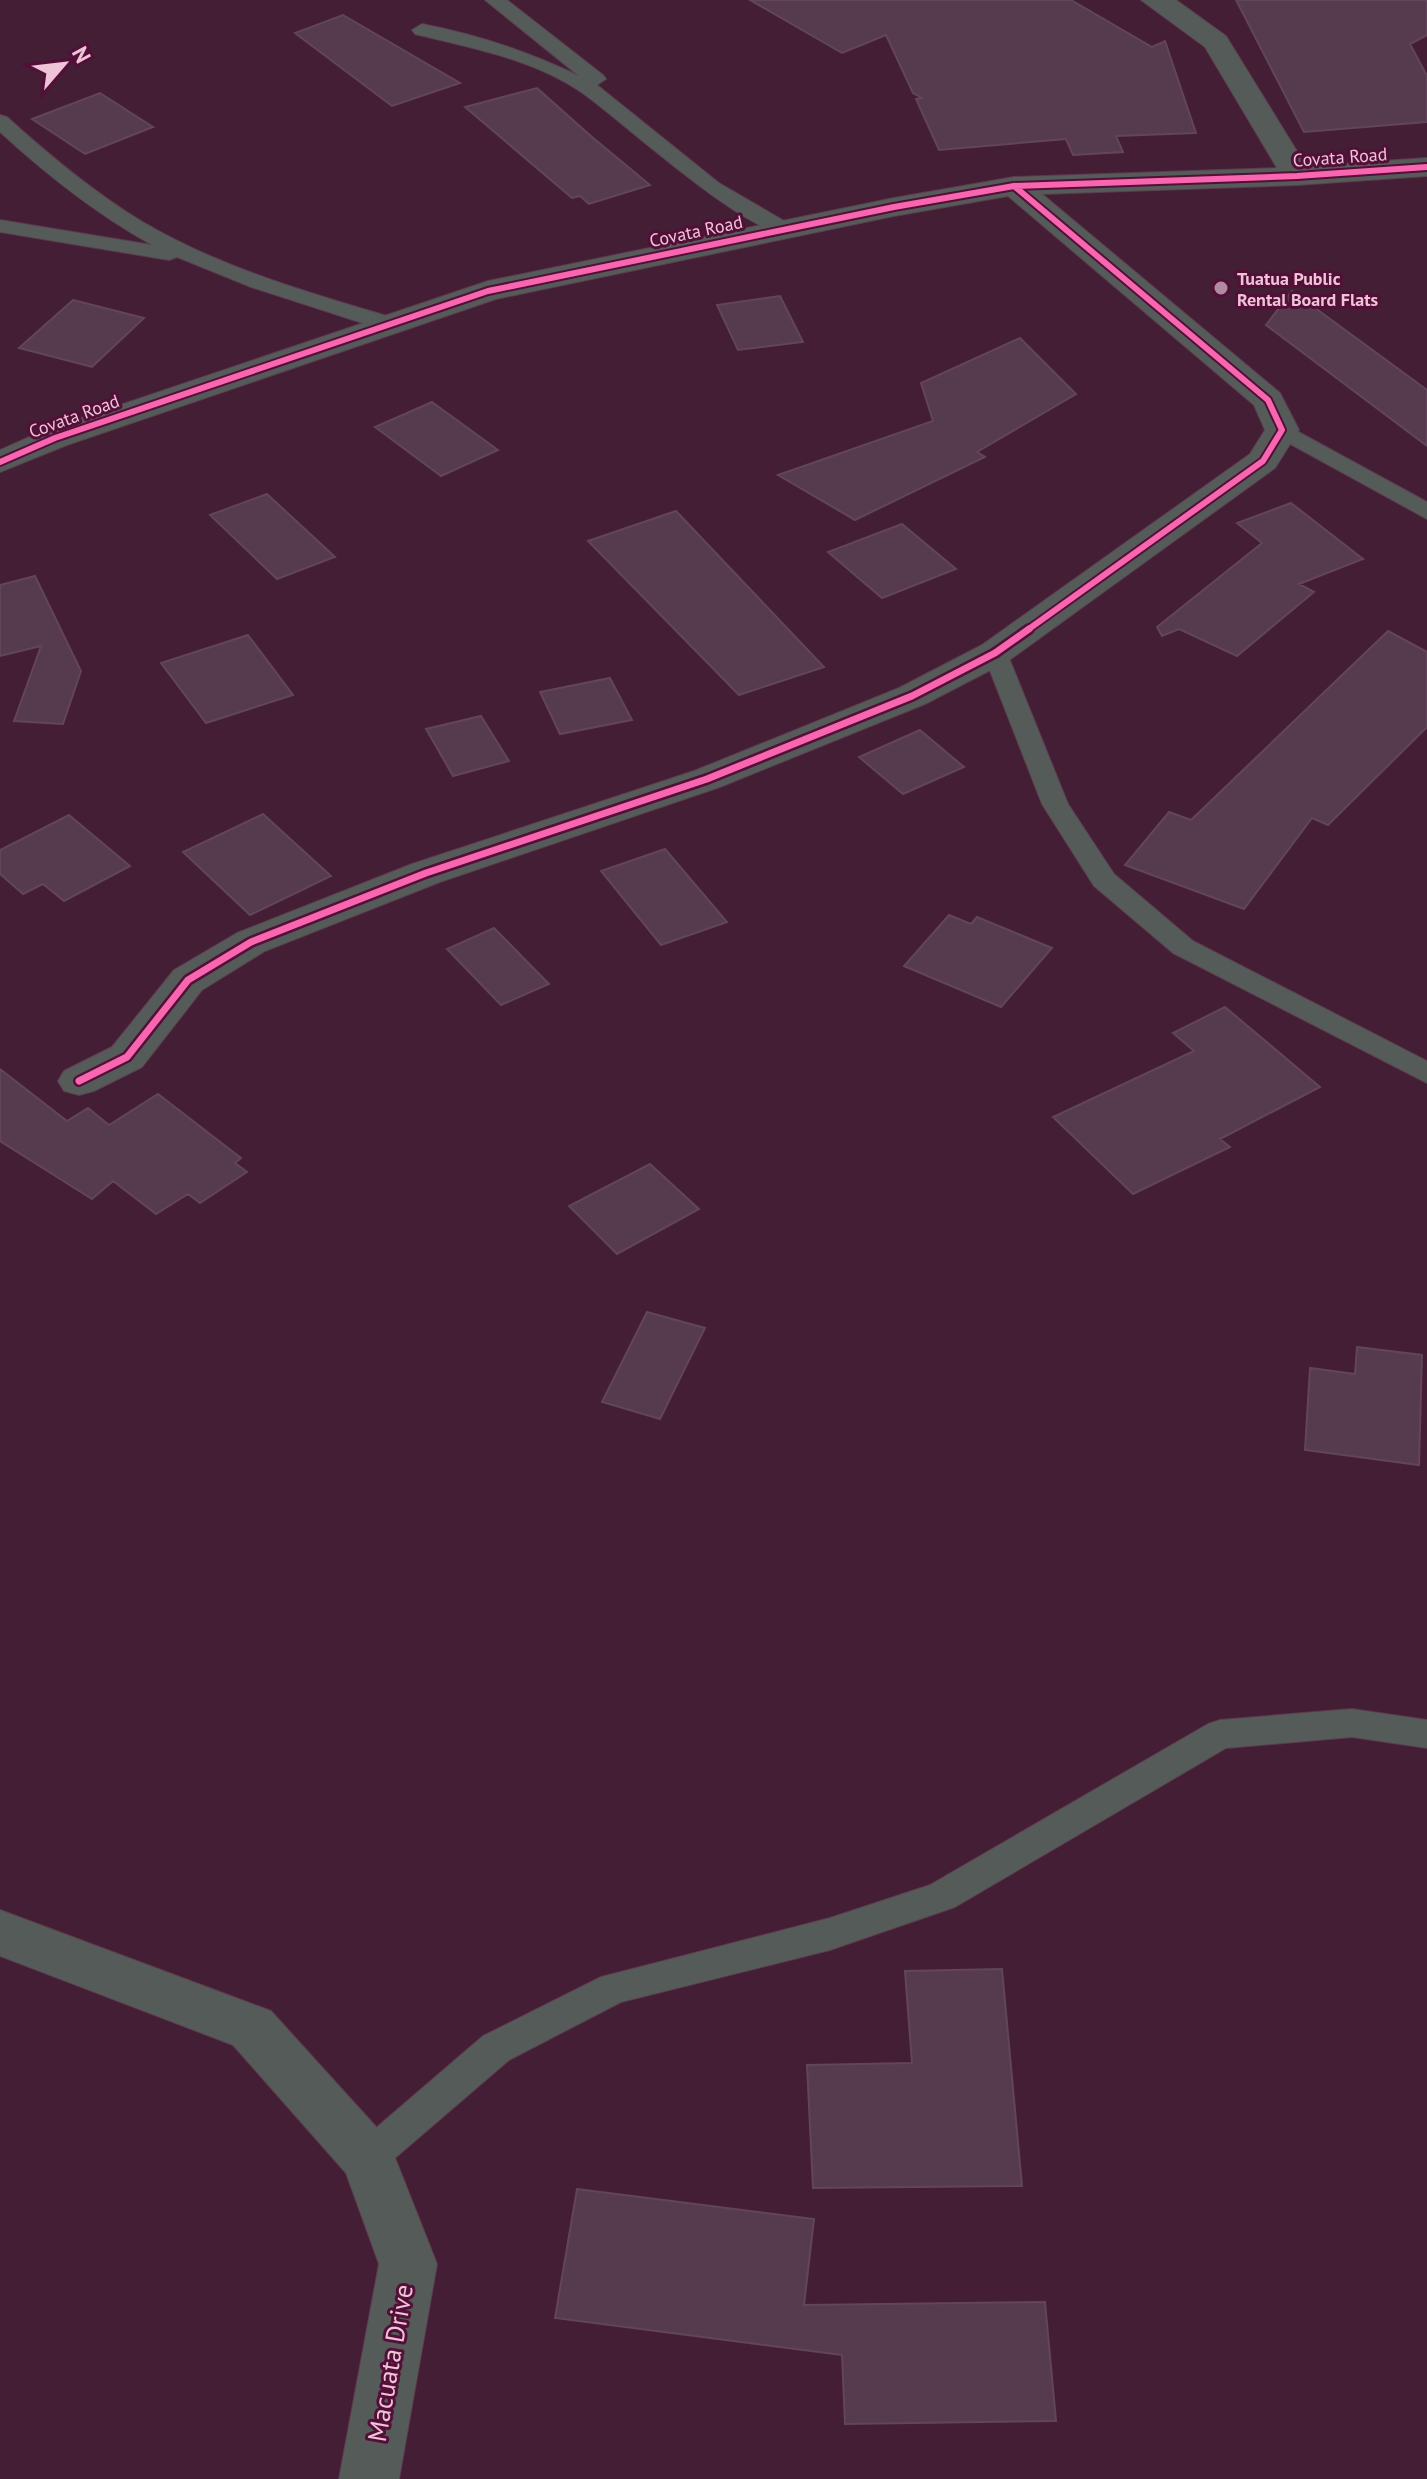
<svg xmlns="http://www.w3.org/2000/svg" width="1427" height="2479" font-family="'PT Sans',sans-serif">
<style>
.building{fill:#563b4e;stroke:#62455a;stroke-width:2}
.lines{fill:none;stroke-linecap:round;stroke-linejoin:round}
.lane-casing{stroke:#5c3c4d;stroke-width:2}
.street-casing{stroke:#5c3c4d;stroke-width:2}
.lane{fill:#555b59;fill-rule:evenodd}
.street{fill:#555b59;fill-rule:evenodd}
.cycleway-far1-casing{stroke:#530f38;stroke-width:10}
.cycleway-casing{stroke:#530f38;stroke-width:12}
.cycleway-far1{stroke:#f766af;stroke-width:6}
.cycleway{stroke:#f766af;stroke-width:7}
.poi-dot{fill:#b28a9f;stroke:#530f38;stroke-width:3}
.labels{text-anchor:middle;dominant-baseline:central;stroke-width:6;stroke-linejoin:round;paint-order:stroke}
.far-street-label{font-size:18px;fill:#eec4d8;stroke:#530f38}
.far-poi-label{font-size:18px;font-weight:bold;fill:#eec4d8;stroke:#530f38;text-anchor:start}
.near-street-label{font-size:26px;fill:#eec4d8;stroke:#530f38}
</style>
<rect width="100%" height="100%" fill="#441e34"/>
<path class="building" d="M750,0H1071L1152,47L1165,41L1196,133L1116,136L1123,152L1073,155L1066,139L939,150L916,99L922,98L913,93L886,35L842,53Z
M1236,0H1427V35L1410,44L1427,76V122L1304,132Z
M343,15L460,83L392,106L295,33Z
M537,88L592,137L650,185L589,204L580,196L572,198L465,107Z
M100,93L153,127L85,154L32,119Z
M1292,291L1427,390V446L1266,325Z
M780,296L803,342L738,350L717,305Z
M73,300L144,318L92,367L19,348Z
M1020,338L1076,394L977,452L985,457L855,520L778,475L933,421L921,383Z
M432,402L498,450L441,476L375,427Z
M267,494L335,557L277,579L210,515Z
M1291,503L1363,559L1299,584L1314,592L1237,656L1179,629L1162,636L1157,627L1262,543L1237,523Z
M676,511L824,667L739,695L588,541Z
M902,524L956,569L882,598L828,552Z
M35,576L81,671L63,724L14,721L41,646L0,656V585Z
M1388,631L1427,652V727L1328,825L1312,818L1244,909L1125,865L1169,812L1191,820Z
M248,635L293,695L206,723L161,663Z
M610,678L632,720L560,734L540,692Z
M481,716L509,761L453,776L426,729Z
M920,730L964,767L903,794L859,757Z
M263,814L331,876L250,915L183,852Z
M69,815L130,866L64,901L43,884L23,894L0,874V850Z
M665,849L727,922L661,945L601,871Z
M949,915L971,924L977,917L1052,948L1001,1007L904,966Z
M494,928L549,984L501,1005L447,949Z
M1225,1007L1320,1087L1220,1139L1230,1147L1133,1194L1053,1117L1194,1051L1173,1033Z
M0,1069L67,1121L88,1108L109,1125L158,1094L241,1158L235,1163L247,1172L200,1203L188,1194L156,1214L113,1181L92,1199L0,1141Z
M650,1164L699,1209L617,1254L569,1206Z
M647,1312L705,1328L660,1419L602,1402Z
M1357,1347L1422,1355L1419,1465L1305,1450L1310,1368L1355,1374Z
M1002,1969L1022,2186L813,2188L807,2065L912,2063L905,1971Z
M577,2189L814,2219L804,2305L1045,2302L1056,2421L845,2424L842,2355L555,2318Z"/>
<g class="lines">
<defs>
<path id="lane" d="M485,0H507L603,75L606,79L597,85L719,183L791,225L795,229L791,233C754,243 618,117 581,92C533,59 471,48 415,34L412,30L422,24C478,35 528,51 579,76Z
M0,115L7,117C49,155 93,192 141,221C220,268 310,293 397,319L400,324L389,331L381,329L251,287L177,257L169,260L0,232V220L152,245C96,214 47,175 0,132Z
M1282,423L1427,502V519L1274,435L1271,430L1274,425Z
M995,646L1004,648L1007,653L1068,804L1114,874L1193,941L1427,1061V1083L1173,953L1094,886L1042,804L983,653L986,648Z
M1352,1709L1427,1720V1748L1352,1737L1226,1748L955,1907L830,1950L621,2002L509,2060L381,2170L368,2175L355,2170L349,2158L355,2146L483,2036L601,1977L830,1918L930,1885L1208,1724L1220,1720Z"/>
<path id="street" d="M1141,0H1176L1226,36L1306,166L1427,158V176L1297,185L1042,194L1280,393L1299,430L1275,468L1008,661L925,704L720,787L440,882L265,951L202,990L142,1067L94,1091L79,1095L64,1091L58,1081L64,1071L112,1047L174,970L237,933L412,864L694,771L899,688L982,645L1250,454L1265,430L1254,405L1008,196L894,216L496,299L67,445L0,472V450L43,431L488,281L894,198L1014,177L1277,168L1205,47Z
M0,1910L271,2011L388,2140L437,2264L399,2479H339L379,2264L346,2173L233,2045L0,1956Z"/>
</defs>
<use href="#lane" class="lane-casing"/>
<use href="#street" class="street-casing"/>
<use href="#lane" class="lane"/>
<use href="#street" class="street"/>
<defs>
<path id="cycleway-far1" d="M1014,186L1268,400L1282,430L1263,461L1026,631
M0,462L55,438L488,291L894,207L1014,186L1297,176L1427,167"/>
<path id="cycleway" d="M79,1081L127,1057L188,980L251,942L426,873L707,779L912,696L995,653L1029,629"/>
</defs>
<use href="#cycleway-far1" class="cycleway-far1-casing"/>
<use href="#cycleway" class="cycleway-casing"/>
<use href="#cycleway-far1" class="cycleway-far1"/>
<use href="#cycleway" class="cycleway"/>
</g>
<circle class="poi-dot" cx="1221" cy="288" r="8"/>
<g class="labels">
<g class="far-street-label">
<text transform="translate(1340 157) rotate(-4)">Covata Road</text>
<text transform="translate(696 231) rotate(-12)">Covata Road</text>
<text transform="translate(74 416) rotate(-20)">Covata Road</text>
</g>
<g class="far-poi-label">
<text x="1237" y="278">Tuatua Public<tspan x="1237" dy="21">Rental Board Flats</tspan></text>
</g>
<g class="near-street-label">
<text transform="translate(390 2363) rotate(-80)">Macuata Drive</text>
</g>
</g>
<g transform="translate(64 64) rotate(62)" stroke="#530f38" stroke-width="6" paint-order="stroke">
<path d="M0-6L14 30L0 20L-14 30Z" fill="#eec4d8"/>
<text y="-12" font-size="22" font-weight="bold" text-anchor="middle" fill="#eec4d8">N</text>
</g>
</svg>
